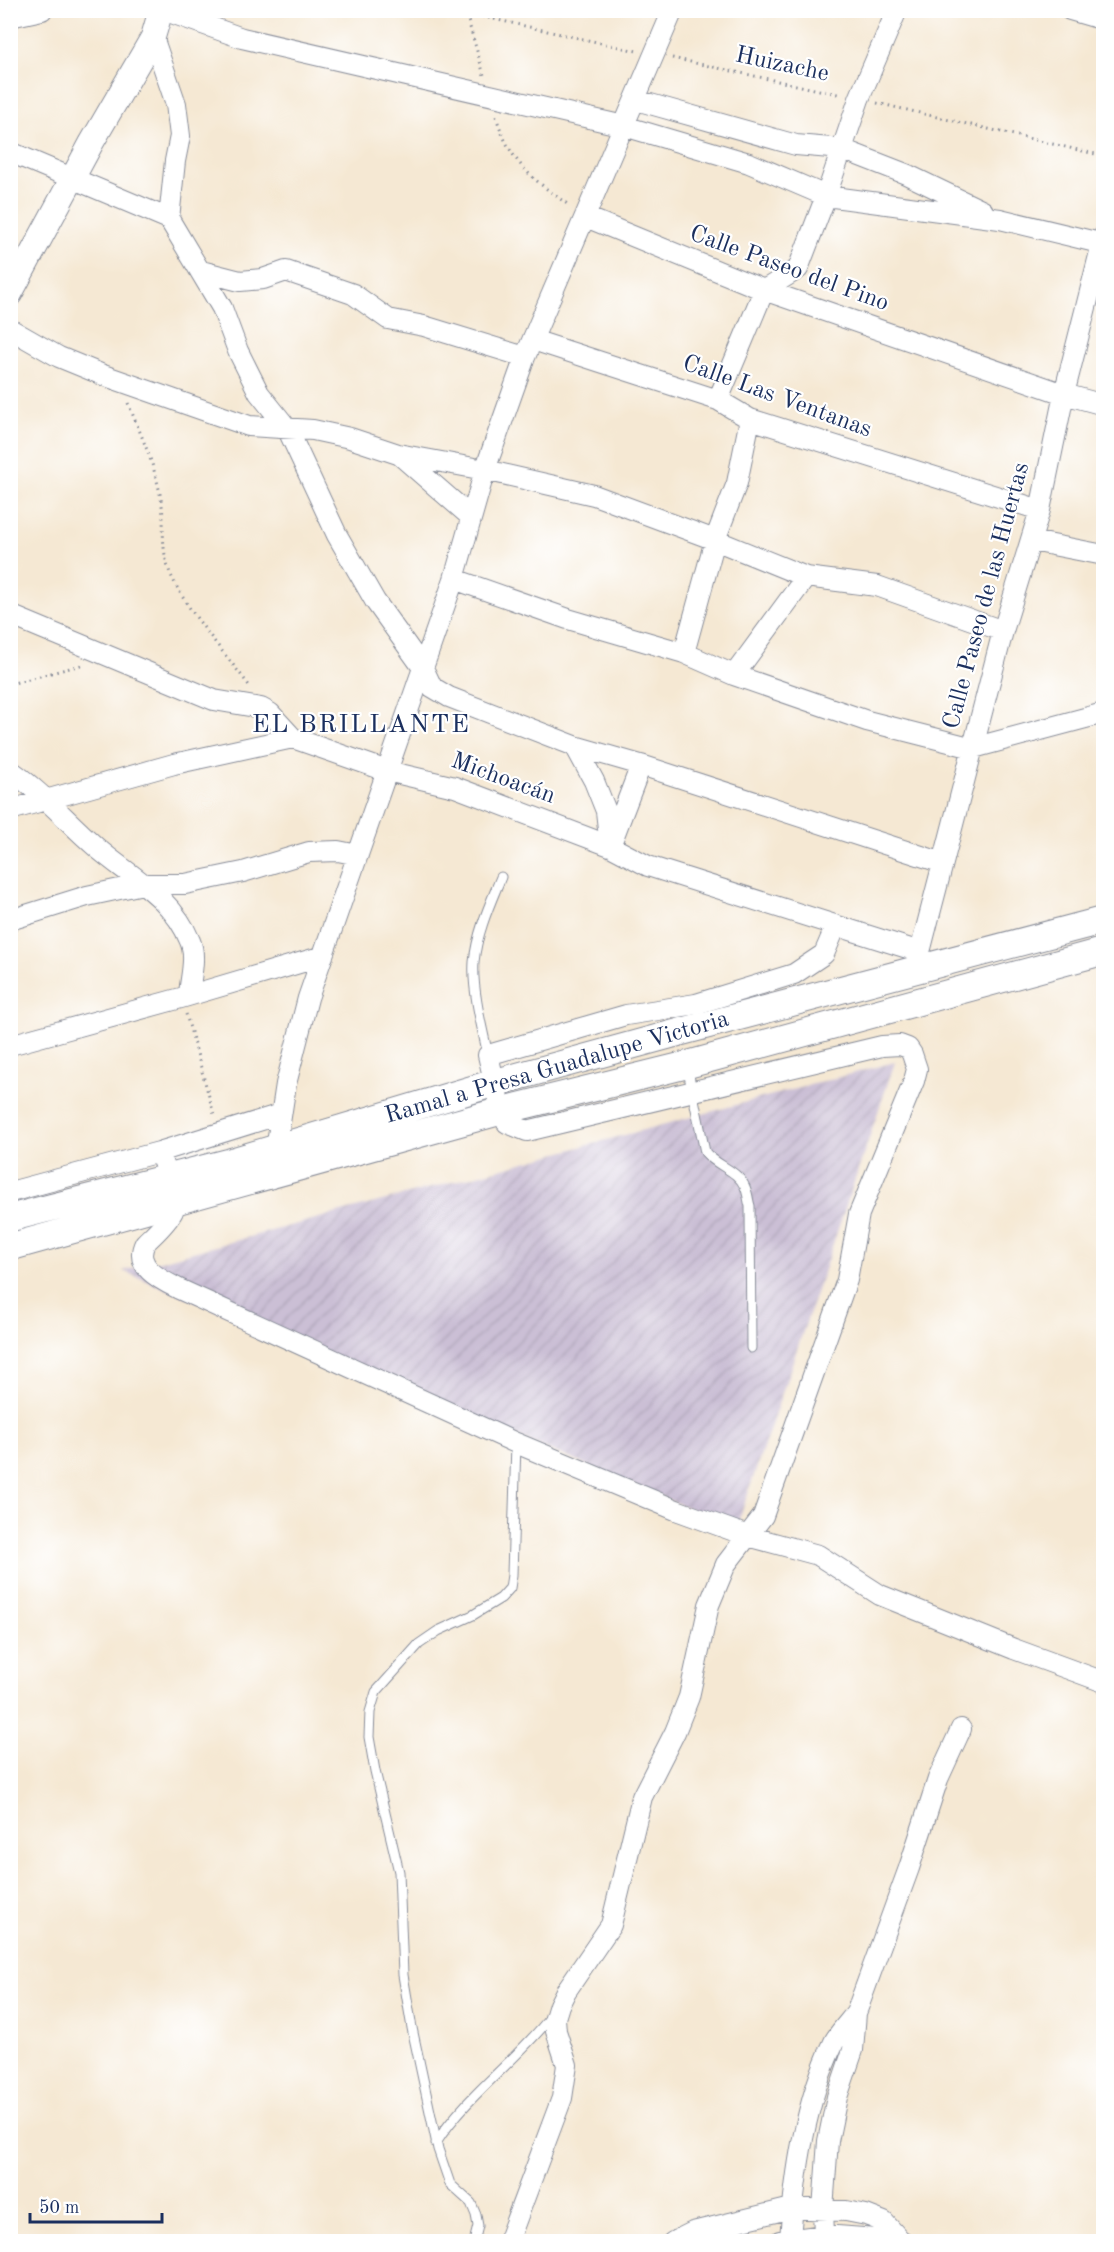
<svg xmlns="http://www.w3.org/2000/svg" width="1114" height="2252" font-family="'Old Standard TT',serif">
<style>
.industrial{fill:url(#industrial-furrows)}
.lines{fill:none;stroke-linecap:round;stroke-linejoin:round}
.service-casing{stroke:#888c98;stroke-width:11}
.minor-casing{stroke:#888c98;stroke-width:22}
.tertiary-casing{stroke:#888c98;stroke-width:26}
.secondary-casing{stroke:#888c98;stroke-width:29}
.path{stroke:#888c98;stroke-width:3;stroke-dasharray:1.5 4.5;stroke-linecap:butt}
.service{stroke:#fff;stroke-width:9}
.minor{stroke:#fff;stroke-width:20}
.tertiary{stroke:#fff;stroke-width:24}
.secondary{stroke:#fff;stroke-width:27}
.labels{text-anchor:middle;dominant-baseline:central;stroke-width:4.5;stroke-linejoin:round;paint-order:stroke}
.street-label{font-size:24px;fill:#1b2f5e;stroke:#fff}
.neighbourhood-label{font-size:26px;letter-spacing:1.5px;fill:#1b2f5e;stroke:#fff}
</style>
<defs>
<pattern id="industrial-furrows" width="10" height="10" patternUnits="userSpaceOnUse" patternTransform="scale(1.5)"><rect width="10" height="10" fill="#cbbfd5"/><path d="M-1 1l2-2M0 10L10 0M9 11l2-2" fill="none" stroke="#aea4b9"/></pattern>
</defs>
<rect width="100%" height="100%" fill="#fff"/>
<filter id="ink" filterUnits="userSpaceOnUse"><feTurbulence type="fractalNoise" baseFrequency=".0167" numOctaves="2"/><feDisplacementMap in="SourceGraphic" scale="12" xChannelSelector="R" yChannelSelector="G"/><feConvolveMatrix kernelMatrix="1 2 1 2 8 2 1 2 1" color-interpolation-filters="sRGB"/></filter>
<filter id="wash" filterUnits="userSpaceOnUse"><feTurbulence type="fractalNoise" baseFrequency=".008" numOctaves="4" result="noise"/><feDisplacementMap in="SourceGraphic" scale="24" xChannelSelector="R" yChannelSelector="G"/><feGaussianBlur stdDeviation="1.35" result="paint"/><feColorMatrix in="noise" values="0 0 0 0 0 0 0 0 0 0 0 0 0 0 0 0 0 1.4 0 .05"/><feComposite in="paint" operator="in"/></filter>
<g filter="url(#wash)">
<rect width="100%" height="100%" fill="#f5e8d3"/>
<path class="industrial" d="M895,1062L736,1528L123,1271Z"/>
</g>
<g filter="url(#ink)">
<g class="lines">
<defs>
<path id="service" d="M488,1055C482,1028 472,989 474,962C477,932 490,904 501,877
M687,1066L705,1152C716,1166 738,1170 745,1187C748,1193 748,1200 750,1206L751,1348
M436,2143C468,2093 517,2061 553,2014
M474,2242L478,2226L476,2215L471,2203L450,2184L438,2149L412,2028L403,1975L399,1872L375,1771L369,1737L370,1712L376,1692L419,1644L438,1631L473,1615L501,1598L510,1588L512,1575L516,1443"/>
<path id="minor" d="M163,10L242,38L624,126L749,163L826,196L1000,219L1104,244
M1070,10L1104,20
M10,17L42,10
M153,37L176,104L180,136L175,161L169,219L222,308L238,351L259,393L287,428L337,535L375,601L423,668L432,687L449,697L575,746L641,765L943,863
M636,100L796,145L842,149L906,174L983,211
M10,152L169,219
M586,217L764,290L1064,394L1104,405
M201,271L240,281L263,279L286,271L353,294L388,319L424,326L525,357
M10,329L59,357L103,375L249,426L313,430L350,438L398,454L485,470L594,495L715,540L806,577L877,586L1003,631
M533,340L718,400L750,419L1040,510
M718,400L764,290L798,269L826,196L859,99L897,10
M401,456L471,517
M1032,541L1104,555
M454,579L568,619L684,653L734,675L867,721L973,748L1104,713
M10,615L214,700L261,708L270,713L293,738L387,771L455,787L610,846L648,866L920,952
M684,653L715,540L737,483L750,419
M734,675L806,577
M575,746L594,781L606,811L610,846
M10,770C42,792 67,822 96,847C130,877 172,896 190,941C197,957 190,979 189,995
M10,810L174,764L293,738
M612,841L641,765
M10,920L87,896L143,884H185L243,872L309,852L338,851L358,855
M919,965L920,952L1003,631L1040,510L1064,394L1104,236
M10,1045L181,998L323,956
M276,1149L286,1084L308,998L454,579L485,470L525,357L673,10
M159,1152C164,1166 179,1198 173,1211C167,1223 154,1234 145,1243C133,1267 161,1280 179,1289L516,1443L676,1510L748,1536L818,1555L880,1595L1014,1649L1104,1682
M10,1192L159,1152L281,1114
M824,2235L823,2209L828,2141L837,2097L853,2050L856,2013L909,1868L938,1779L961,1729
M790,2239C795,2173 805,2102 834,2042C839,2032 849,2022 856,2013
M780,2241L824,2235L902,2241
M508,2242L562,2098L567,2065L556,2031L555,2018L559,2005L566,1991L611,1925L642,1797L675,1732L689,1697L709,1605L726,1564L763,1516L847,1280L859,1214L914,1081L917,1069L912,1054L908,1048L900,1045L882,1046L527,1131L507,1123L501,1111L488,1055L626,1015L696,1004L794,974L824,954L836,926
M673,2242L693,2232L792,2208L846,2211L866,2215L884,2222L902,2242"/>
<path id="tertiary" d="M10,294L92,142L153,37L161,10"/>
<path id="secondary" d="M10,1218L230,1162L494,1083L680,1032L1104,920
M10,1247L501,1111L686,1065L1104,951"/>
</defs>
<use href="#service" class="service-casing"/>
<use href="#minor" class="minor-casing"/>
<use href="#tertiary" class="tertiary-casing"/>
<use href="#secondary" class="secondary-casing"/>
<path class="path" d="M453,10L637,51
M465,10L484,75
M672,58L842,95
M877,103L1104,156
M496,116C510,163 531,178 570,206
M128,403C141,435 155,465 161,499C166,526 159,548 171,575C187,612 226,654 251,688
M10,684L81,665
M186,1014L215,1118"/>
<use href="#service" class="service"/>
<use href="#minor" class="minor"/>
<use href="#tertiary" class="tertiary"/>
<use href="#secondary" class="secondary"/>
</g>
</g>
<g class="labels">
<g class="street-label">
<text transform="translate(782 65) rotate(12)">Huizache</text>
<text transform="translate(789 269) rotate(20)">Calle Paseo del Pino</text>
<text transform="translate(777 397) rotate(20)">Calle Las Ventanas</text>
<text transform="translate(987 596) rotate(-75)">Calle Paseo de las Huertas</text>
<text transform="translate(503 779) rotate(20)">Michoacán</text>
<text transform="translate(557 1068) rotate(-16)">Ramal a Presa Guadalupe Victoria</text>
</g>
<g class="neighbourhood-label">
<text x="361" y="725">EL BRILLANTE</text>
</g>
</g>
<rect width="1114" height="2252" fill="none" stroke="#fff" stroke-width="36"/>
<path d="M30 2213v9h132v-9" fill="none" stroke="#1b2f5e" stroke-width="3"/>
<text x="39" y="2213" font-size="18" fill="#1b2f5e" stroke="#ffffff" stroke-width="4.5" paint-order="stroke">50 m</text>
</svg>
